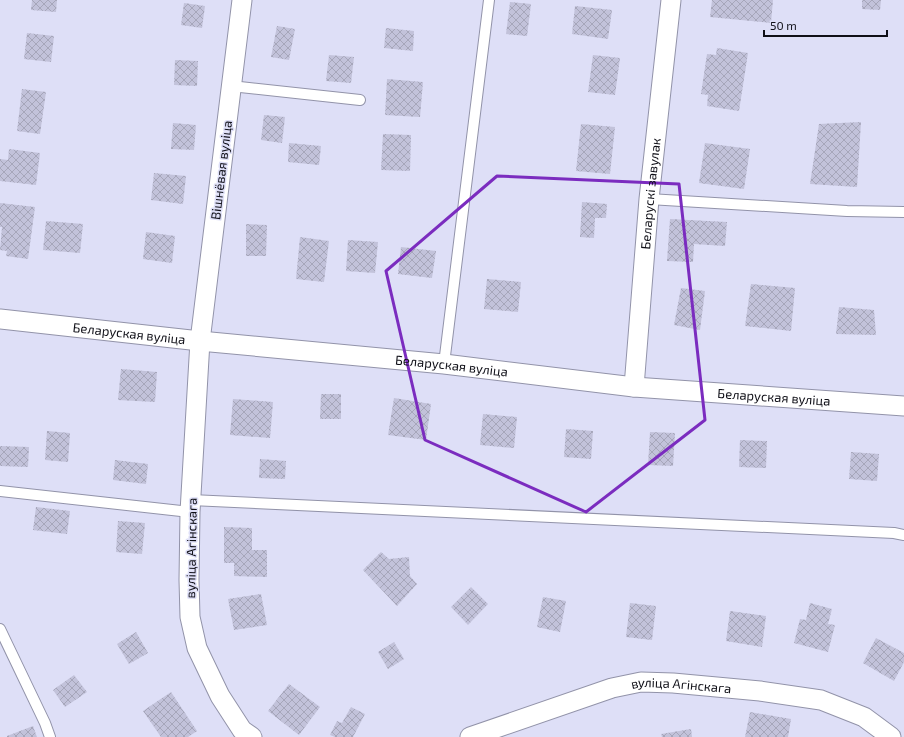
<svg xmlns="http://www.w3.org/2000/svg" width="904" height="737" font-family="'Exo 2',sans-serif">
<style>
.building{fill:url(#building-cross-hatch)}
.lines{fill:none;stroke-linecap:round;stroke-linejoin:round}
.lane-casing{stroke:#9293a9;stroke-width:12}
.street-casing{stroke:#9293a9;stroke-width:21}
.lane{stroke:#fff;stroke-width:10}
.street{stroke:#fff;stroke-width:19}
.marked{fill:none;stroke:#7b2cbf;stroke-width:3;stroke-linejoin:round}
.labels{text-anchor:middle;dominant-baseline:central;stroke-width:3;stroke-linejoin:round;paint-order:stroke}
.street-label{font-size:13px;fill:#0f0f17;stroke:#dedff7}
</style>
<defs>
<pattern id="building-cross-hatch" width="8" height="8" patternUnits="userSpaceOnUse"><rect width="8" height="8" fill="#c2c2da"/><path d="M0 0l8 8M0 8l8-8" fill="none" stroke="#a6a6ba"/></pattern>
</defs>
<rect width="100%" height="100%" fill="#dedff7"/>
<path class="building" d="M32,0H57L56,12L31,10Z
M712,0H773L771,23L710,17Z
M862,0H881L880,10L862,9Z
M510,2L531,4L527,36L506,34Z
M184,3L205,6L202,28L181,25Z
M575,6L612,10L608,39L572,34Z
M277,26L295,29L289,60L271,57Z
M386,28L414,31L413,51L384,48Z
M27,33L54,36L51,62L24,59Z
M717,48L748,53L739,111L707,106L708,95L701,94L707,54L716,55Z
M329,55L354,57L351,83L326,81Z
M593,55L620,58L615,95L588,92Z
M175,60L198,61L197,86L174,85Z
M387,79L423,82L420,117L385,115Z
M22,89L46,92L40,134L17,131Z
M264,115L285,117L282,143L261,140Z
M861,122L857,187L810,184L819,124Z
M173,123L196,125L194,150L171,149Z
M581,124L615,127L610,174L576,171Z
M383,134L411,135L410,171L381,170Z
M289,143L321,146L319,165L288,162Z
M705,143L750,149L744,189L699,183Z
M9,149L40,153L36,185L0,181V159L8,160Z
M154,173L186,176L183,204L151,200Z
M582,202L607,204L606,218H595L594,238L580,237Z
M0,203L35,207L28,259L6,256L7,251L0,250L2,227H0Z
M670,219L727,222L725,246L694,244L693,262L667,261Z
M46,221L83,224L80,253L43,250Z
M246,224L267,225L266,256H246Z
M146,232L175,236L172,263L143,259Z
M300,237L329,241L324,282L296,279Z
M348,240L378,242L375,273L346,271Z
M401,247L436,251L432,278L398,274Z
M487,279L521,282L518,312L484,309Z
M751,284L795,288L791,331L745,326Z
M681,288L705,291L700,330L674,325Z
M839,307L874,310L876,335L836,334Z
M121,369L157,372L155,402L118,400Z
M321,394H341V419H320Z
M394,398L431,404L426,440L388,435Z
M233,399L273,402L270,438L230,435Z
M483,414L517,417L514,448L480,445Z
M566,429L593,431L591,459L564,457Z
M47,431L70,433L68,462L45,460Z
M650,432L675,433L673,466L648,465Z
M740,440L767,441L766,468L739,467Z
M0,446L29,447L28,467L0,466Z
M851,452L879,454L877,481L849,479Z
M260,459L286,461L285,479L259,478Z
M115,460L148,464L146,484L113,480Z
M36,507L70,511L67,534L33,530Z
M118,521L145,523L142,554L116,552Z
M224,527L252,528V550H267V577L234,576V563H224Z
M381,552L389,559L409,557L410,576L417,584L397,606L363,570Z
M471,587L488,604L468,625L451,607Z
M261,594L267,625L234,630L228,599Z
M543,597L566,601L560,632L537,627Z
M630,603L656,606L652,640L626,637Z
M810,603L832,609L828,624L835,625L828,652L794,643L800,619L806,620Z
M730,611L766,616L762,647L726,641Z
M136,632L148,653L129,664L117,644Z
M876,638L904,653V662L894,681L863,663Z
M394,642L404,659L388,669L378,652Z
M74,675L87,692L65,707L53,690Z
M289,684L320,707L299,735L268,711Z
M171,692L197,731L188,737H161L143,711Z
M351,707L365,714L353,737H335L330,735L337,721L342,723Z
M750,712L791,719L788,737H745Z
M33,726L37,737H7V736Z
M691,729L692,737H662L661,734Z"/>
<g class="lines">
<defs>
<path id="lane" d="M231,86L360,100
M649,199L847,211L904,212
M444,364L489,0
M0,491L190,512
M191,500L894,533L904,535
M0,629L45,723L50,737"/>
<g id="street">
<path d="M242,0L200,341L190,512L189,580L190,617L197,648L220,696L242,730L252,737"/>
<path id="s1" d="M0,319L200,341L444,364L634,387L904,406"/>
<path id="s2" d="M634,387L649,199L671,0"/>
<path id="s3" d="M470,737L612,688L641,682L673,683L760,691L821,700L864,717L891,737"/>
</g>
</defs>
<use href="#lane" class="lane-casing"/>
<use href="#street" class="street-casing"/>
<use href="#lane" class="lane"/>
<use href="#street" class="street"/>
</g>
<path class="marked" d="M497,176L679,184L705,420L586,512L425,440L386,271Z"/>
<g class="labels">
<g class="street-label">
<text transform="translate(221 170) rotate(-83)">Вішнёвая вуліца</text>
<text stroke="none"><textPath href="#s2" startOffset="194">Беларускі завулак</textPath></text>
<text stroke="none"><textPath href="#s1" startOffset="130">Беларуская вуліца</textPath></text>
<text stroke="none"><textPath href="#s1" startOffset="454">Беларуская вуліца</textPath></text>
<text stroke="none"><textPath href="#s1" startOffset="778">Беларуская вуліца</textPath></text>
<text transform="translate(191 548) rotate(-89)">вуліца Агінскага</text>
<text stroke="none"><textPath href="#s3" startOffset="220">вуліца Агінскага</textPath></text>
</g>
</g>
<path d="M764 30v6h123v-6" fill="none" stroke="#0f0f17" stroke-width="2"/>
<text x="770" y="30" font-size="12" fill="#0f0f17" stroke="#dedff7" stroke-width="3" paint-order="stroke">50 m</text>
</svg>
